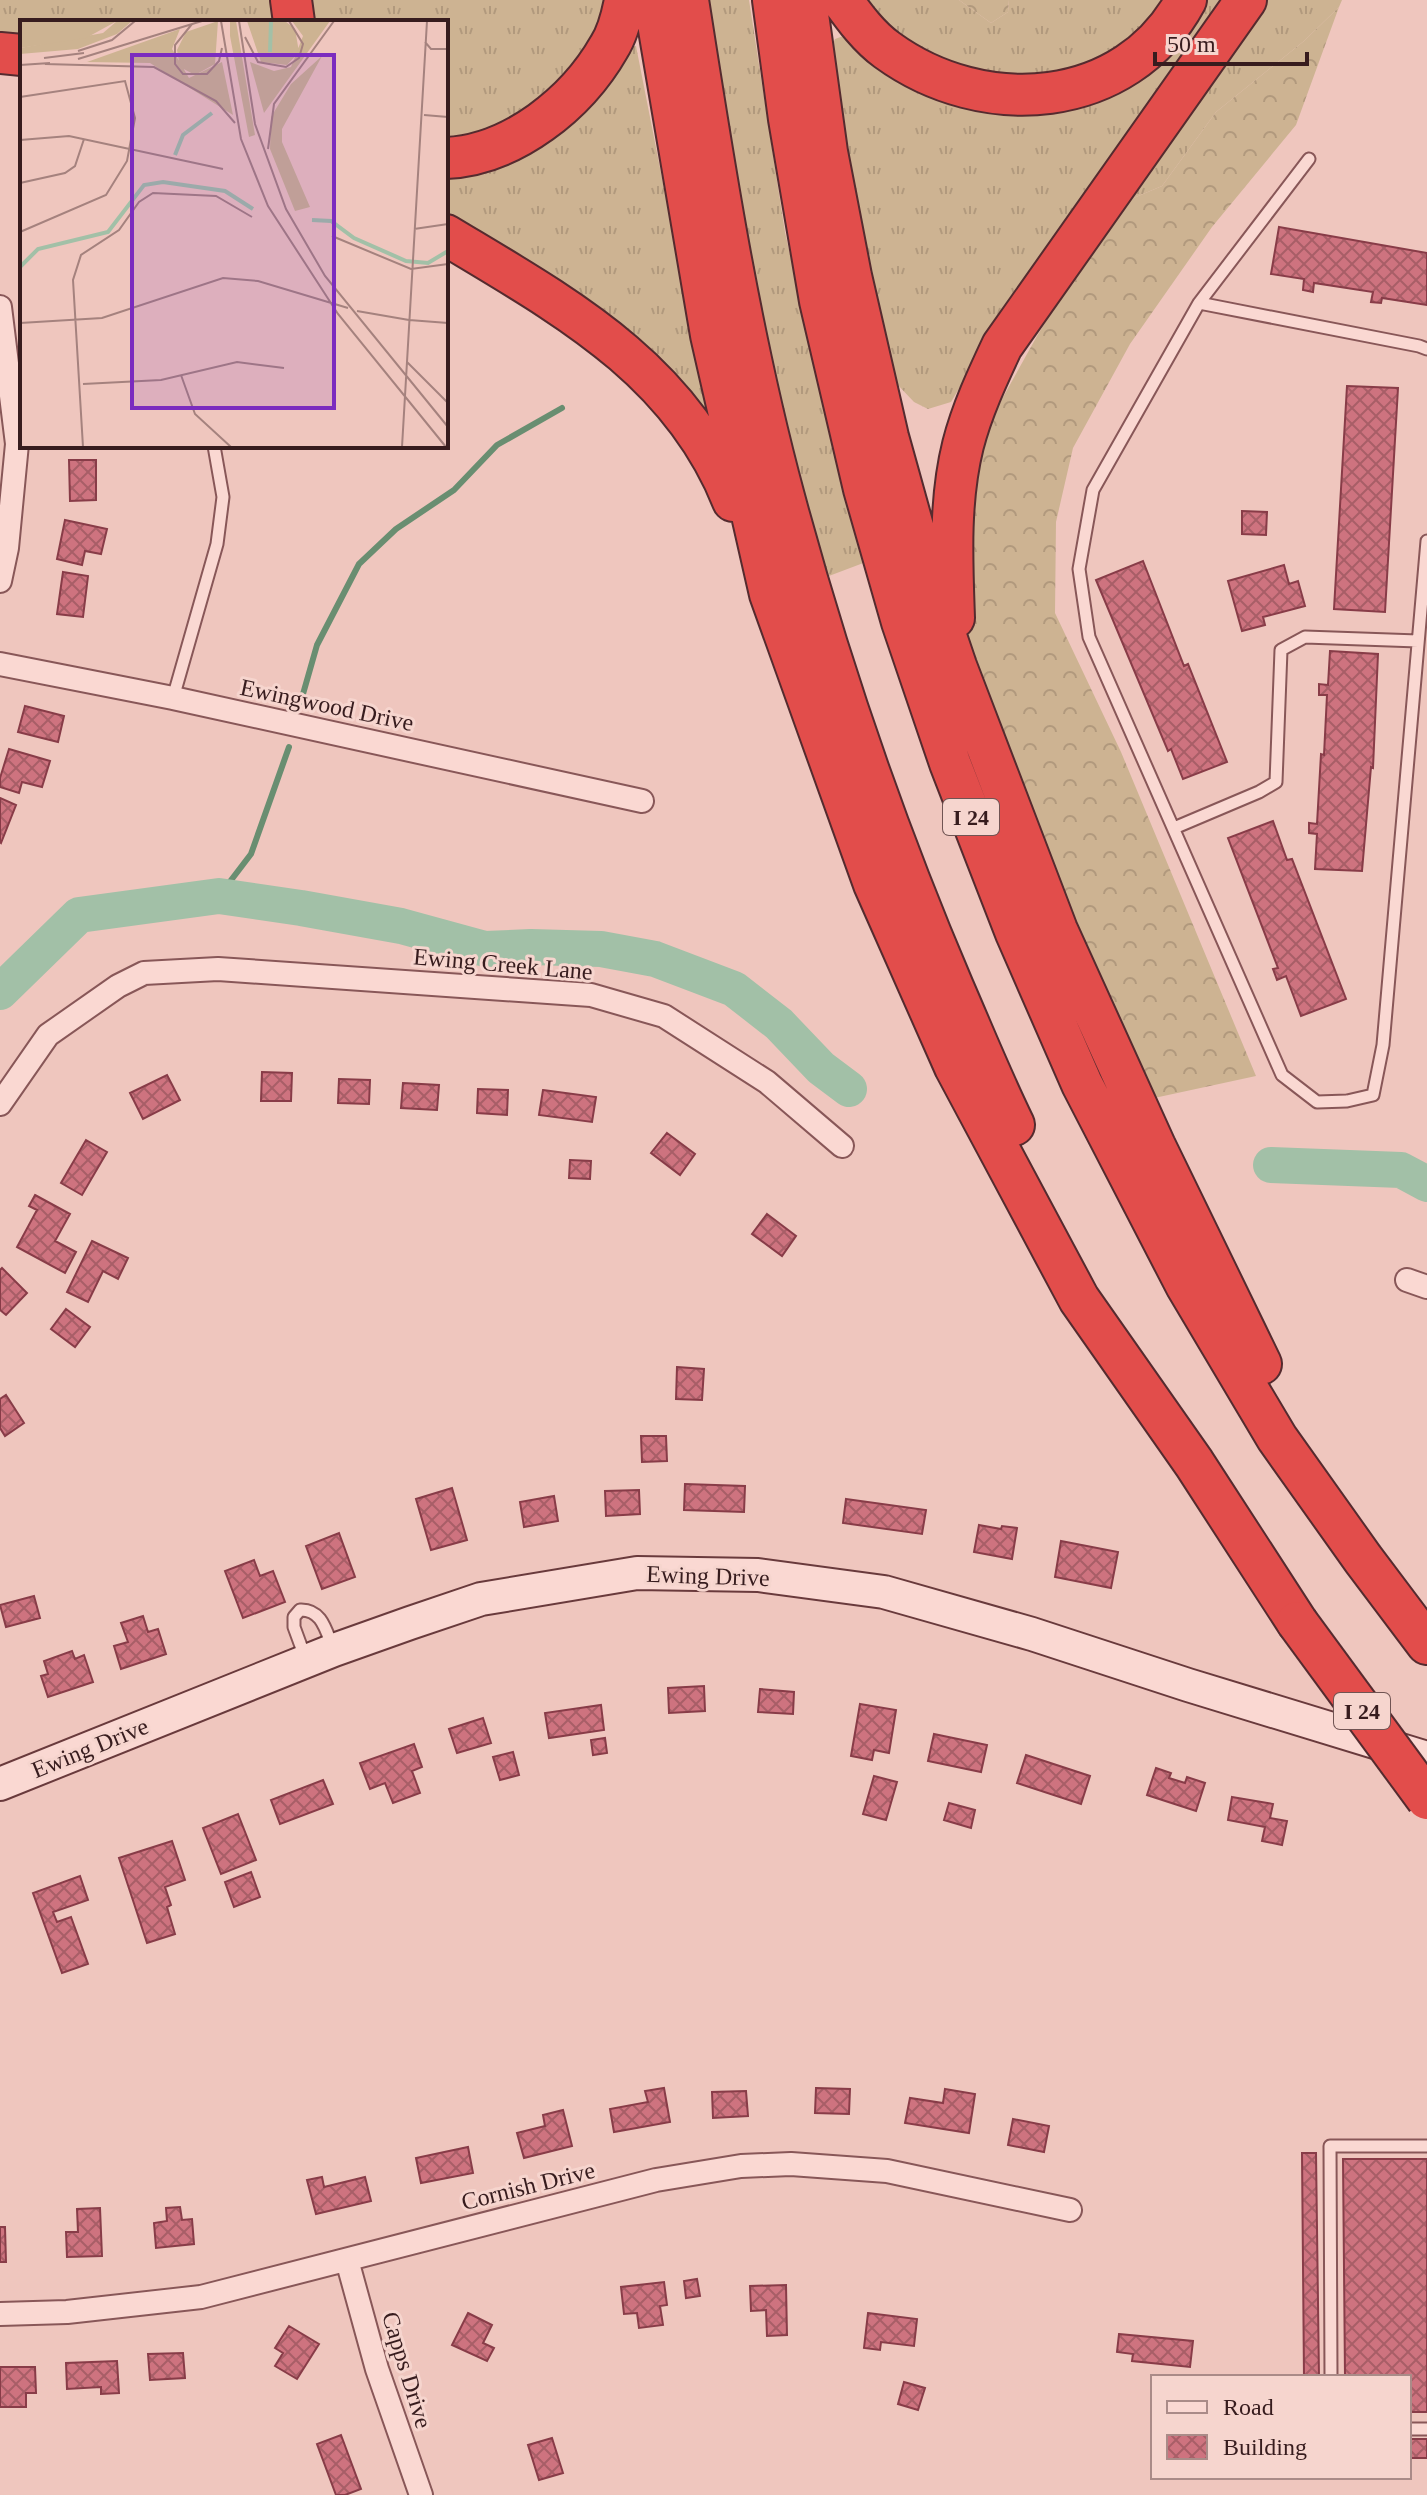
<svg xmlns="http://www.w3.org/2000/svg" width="1427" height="2495" font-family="Georgia,serif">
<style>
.grass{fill:url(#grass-tufts)}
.forest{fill:url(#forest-crowns)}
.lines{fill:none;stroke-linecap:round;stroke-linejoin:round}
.stream{stroke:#698e71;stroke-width:6}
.river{stroke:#a2c0a7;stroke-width:36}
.building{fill:url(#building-cross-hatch);stroke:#883c48;stroke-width:2}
.lane-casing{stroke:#885758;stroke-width:15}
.street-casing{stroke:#885758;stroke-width:26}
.secondary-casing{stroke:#693a3c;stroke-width:36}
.highway-casing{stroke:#552b2f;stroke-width:44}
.lane{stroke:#fad8d2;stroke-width:11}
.street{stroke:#fad8d2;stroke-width:22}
.secondary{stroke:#fad8d2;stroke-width:32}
.highway{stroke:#e24d4b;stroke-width:40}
.highway-bridge-casing{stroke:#552b2f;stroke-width:44;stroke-linecap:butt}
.highway-bridge{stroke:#e24d4b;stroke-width:40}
.labels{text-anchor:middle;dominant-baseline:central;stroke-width:6;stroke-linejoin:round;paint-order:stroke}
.shield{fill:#f6d5ce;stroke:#705453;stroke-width:2}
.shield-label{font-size:22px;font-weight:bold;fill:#371c1e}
.street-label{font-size:24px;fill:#371c1e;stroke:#f6d5ce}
.inset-river{fill:none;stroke:#a2c0a7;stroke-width:4}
.inset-road{fill:none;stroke:#a5827e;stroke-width:2}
.view{fill:#7b2cbf;fill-opacity:0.15;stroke:#7b2cbf;stroke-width:4}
.inset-edge{fill:none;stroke:#371c1e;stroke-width:4}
</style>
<defs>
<pattern id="grass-tufts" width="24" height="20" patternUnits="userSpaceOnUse" patternTransform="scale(2)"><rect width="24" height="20" fill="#cdb392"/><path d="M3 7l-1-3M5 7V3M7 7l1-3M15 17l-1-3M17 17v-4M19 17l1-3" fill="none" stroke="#b1997d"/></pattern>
<pattern id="forest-crowns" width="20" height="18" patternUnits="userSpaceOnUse" patternTransform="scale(2)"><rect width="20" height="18" fill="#cdb392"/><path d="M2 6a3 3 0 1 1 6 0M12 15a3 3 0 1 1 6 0" fill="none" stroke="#b1997d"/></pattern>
<pattern id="building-cross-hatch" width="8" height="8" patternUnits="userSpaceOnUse" patternTransform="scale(2)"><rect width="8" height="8" fill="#ce737f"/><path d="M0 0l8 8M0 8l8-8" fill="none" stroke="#a85e67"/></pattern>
</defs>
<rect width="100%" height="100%" fill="#efc6be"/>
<path class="grass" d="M0,0H280L281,22H22V42H0Z
M309,0H609L602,27L555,92L516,117L485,132L446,138V22H312Z
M706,0H749L785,232L827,420L866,562L821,579L741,239Z
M861,0H959L991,23L1008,12L1009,0H1165L1132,46L1052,79L976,76L910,48Z
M1200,0H1226L989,339L951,402L928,409L914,402L895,382L867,260L830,50L835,39L849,34L1047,107Z
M1259,0H1342L1339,7L1304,41L1216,112L1162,186L1117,205Z
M636,46L710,422L446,221V167L622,47Z"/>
<path class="forest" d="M959,0H1009L1008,12L991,23Z
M1339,7L1296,125L1212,227L1130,344L1073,448L1056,522L1055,613L1121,752L1256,1076L1145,1100L971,663L961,594L982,435L1037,336L1117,205L1162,186L1216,112L1304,41Z"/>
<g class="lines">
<path class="stream" d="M299,708L317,645L359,564L396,529L454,490L497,445L562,408
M219,896L251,854L289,747"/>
<path class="river" d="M0,992L79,915L219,896L301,908L401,926L485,949L531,947L601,949L655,959L734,989L779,1024L821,1068L849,1089
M1271,1165L1401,1170L1427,1184"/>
</g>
<path class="building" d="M1279,227L1427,253V305L1382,298L1381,303L1371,302L1373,292L1314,283L1313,292L1303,290L1304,279L1271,274Z
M1347,386L1398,388L1385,612L1334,609Z
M69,460H96V500L70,501Z
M1242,511L1267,512L1266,535L1242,534Z
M65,520L107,529L101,554L85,551L82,565L57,559Z
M1143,561L1184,666L1188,664L1227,762L1183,779L1171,749L1168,751L1096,580Z
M1284,565L1289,584L1298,581L1305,606L1263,617L1265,625L1242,631L1228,581Z
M63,572L88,576L83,617L57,614Z
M1330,651L1378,654L1373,768L1371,767L1362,871L1315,869L1317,834L1309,833V823L1317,824L1321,754L1324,755L1327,695H1319V684L1328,685Z
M25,706L64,716L58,742L18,732Z
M9,749L50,761L42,787L22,782L19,793L0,787V778Z
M0,798L16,805L1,843L0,842Z
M1273,821L1287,860L1292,859L1346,999L1301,1016L1286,976L1277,980L1273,969L1278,968L1228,838Z
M262,1072L292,1073L291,1101H261Z
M167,1075L180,1100L143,1119L130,1093Z
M339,1079L370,1080L369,1104L338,1103Z
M403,1083L439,1085L437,1110L401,1108Z
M478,1089L508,1090L507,1115L477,1113Z
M543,1090L596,1097L592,1122L539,1115Z
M667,1133L695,1154L680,1175L651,1153Z
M86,1140L107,1152L82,1195L61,1183Z
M570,1160L591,1161L590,1179L569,1178Z
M35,1195L70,1214L55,1241L76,1252L65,1273L17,1247L37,1210L29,1206Z
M767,1214L796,1236L782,1256L752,1234Z
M92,1241L128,1258L118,1279L103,1271L88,1302L67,1292Z
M2,1268L27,1293L6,1315L0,1310V1270Z
M66,1309L90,1327L75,1347L51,1329Z
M677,1367L704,1369L702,1400L676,1399Z
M6,1395L24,1423L5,1436L0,1428V1399Z
M641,1436H666L667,1461L642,1462Z
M685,1484L745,1486L744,1512L684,1510Z
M452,1488L467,1540L431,1550L416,1499Z
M639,1490L640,1514L606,1516L605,1491Z
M554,1496L558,1521L524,1527L520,1502Z
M846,1499L926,1510L922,1534L843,1523Z
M979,1525L1001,1529L1002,1526L1017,1528L1012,1559L974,1552Z
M339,1533L355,1577L322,1589L306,1546Z
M1061,1541L1118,1552L1111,1588L1055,1577Z
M254,1560L260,1576L273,1571L285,1602L243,1618L225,1571Z
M34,1596L40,1618L6,1627L0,1605Z
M143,1616L148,1632L158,1629L166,1654L121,1669L114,1646L128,1642L121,1623Z
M72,1651L75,1659L84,1655L93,1682L48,1697L41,1676L48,1674L44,1661Z
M704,1686L705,1711L669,1713L668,1688Z
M760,1689L794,1692L793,1714L758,1712Z
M860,1704L896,1710L889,1753L874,1750L872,1760L851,1756Z
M601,1705L604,1730L549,1738L545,1713Z
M483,1718L491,1743L457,1753L449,1729Z
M934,1734L987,1745L981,1772L928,1761Z
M605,1738L607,1753L593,1755L591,1740Z
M414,1744L422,1767L412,1771L420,1793L393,1803L385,1783L370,1789L360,1763Z
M513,1752L519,1775L500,1780L493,1757Z
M1026,1755L1090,1776L1081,1804L1017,1783Z
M1156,1768L1171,1773L1169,1778L1185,1783L1187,1777L1205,1783L1196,1811L1147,1795Z
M874,1776L897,1782L886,1820L863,1814Z
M323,1780L333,1804L280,1824L271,1800Z
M1232,1797L1273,1804L1270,1818L1287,1821L1282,1845L1262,1841L1265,1827L1228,1820Z
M949,1803L975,1810L971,1828L944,1820Z
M238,1814L256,1860L221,1874L203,1828Z
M172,1841L185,1880L165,1887L171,1905L167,1907L175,1934L147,1943L119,1858Z
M251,1872L260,1897L234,1907L225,1882Z
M80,1876L88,1900L53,1912L57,1922L71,1917L88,1964L62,1973L33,1893Z
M664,2088L670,2122L614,2132L610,2109L648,2102L645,2091Z
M816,2088L850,2089L849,2114L815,2113Z
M945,2089L975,2094L969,2133L905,2123L910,2098L943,2103Z
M746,2091L748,2116L713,2118L712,2092Z
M563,2110L572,2146L524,2158L517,2133L545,2126L543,2115Z
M1013,2119L1049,2126L1044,2152L1008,2145Z
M468,2147L473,2173L421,2183L416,2158Z
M1302,2153H1316L1319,2377H1304Z
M1343,2159H1427V2412H1409V2377H1345Z
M322,2177L324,2187L365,2177L371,2201L316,2214L307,2180Z
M180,2207L182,2220L192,2219L194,2244L156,2248L154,2223L167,2221L166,2208Z
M100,2208L102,2256L67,2257L66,2232H78L77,2209Z
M0,2227H5L6,2262H0Z
M697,2279L700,2296L686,2298L684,2281Z
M664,2282L667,2305L660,2306L663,2325L639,2328L637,2313L624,2314L621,2287Z
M786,2285L787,2335L767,2336L766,2310L751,2311L750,2286Z
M468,2313L492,2325L483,2343L494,2348L487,2361L452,2345Z
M868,2313L917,2319L914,2346L881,2342L880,2350L864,2348Z
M289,2326L319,2344L297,2379L275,2366L283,2353L275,2348Z
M1119,2334L1193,2341L1190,2367L1132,2361L1133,2354L1117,2352Z
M183,2353L185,2378L150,2380L148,2354Z
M117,2361L119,2393L101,2394V2387L67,2389L66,2363Z
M0,2367H35L36,2393H26V2407H0Z
M904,2382L925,2388L918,2410L898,2404Z
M341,2435L361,2489L345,2495H336L317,2444Z
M552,2438L563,2473L539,2480L528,2445Z
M1409,2439H1427V2458H1409Z"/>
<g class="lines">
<defs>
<path id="lane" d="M1309,159L1199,303L1093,490L1079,569L1089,637L1282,1075L1317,1102L1347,1101L1373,1095L1383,1045L1427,541
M1199,303L1419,346L1427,349
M173,698L217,544L223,497L214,446
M1174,828L1259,792L1276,782L1281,650L1305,637L1418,641
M305,1657L294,1627V1617L300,1610C322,1609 326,1631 333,1648
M1331,2377L1330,2146H1427
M1409,2429H1427"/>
<path id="street" d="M0,307L17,444L7,548L0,581
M0,664L173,698L642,801
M0,1104L48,1035L118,986L144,973L218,969L591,995L664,1016L767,1082L842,1146
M1407,1280L1427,1287
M347,2260L377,2369L421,2495
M0,2314L67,2312L201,2297L656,2180L741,2166L791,2164L887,2171L1070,2210"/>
<path id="secondary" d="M0,1784L334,1650L410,1623L481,1599L637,1573L758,1575L884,1592L1032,1634L1188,1685L1427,1758"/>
<path id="highway" d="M291,0L294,22
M654,0L711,335L770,594L874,884L955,1067L1079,1299L1194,1463L1297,1622
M688,0C714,167 740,334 784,497C829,664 885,828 953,987C973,1033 992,1080 1014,1125
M773,0L789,119L820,301L864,489L902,622L950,763L1016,933L1082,1084L1186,1285L1277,1438L1363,1559L1427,1644
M806,0L827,152L851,276L888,437L932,595L956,666L1057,930L1155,1146L1261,1364
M842,0C855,18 869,37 887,50C983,120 1126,111 1186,0
M0,53L22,55
M446,158C513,155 577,103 609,47C618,33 622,16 625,0
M446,235C562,305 680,368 733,501
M954,618C952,561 949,501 963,445C972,410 987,378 1002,346L1246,0"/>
</defs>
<use href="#lane" class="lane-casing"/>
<use href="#street" class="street-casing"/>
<use href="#secondary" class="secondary-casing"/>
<use href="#highway" class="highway-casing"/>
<use href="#lane" class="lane"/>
<use href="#street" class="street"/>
<use href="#secondary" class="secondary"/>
<use href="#highway" class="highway"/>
<defs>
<path id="highway-bridge" d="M1297,1622L1427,1799"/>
</defs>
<use href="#highway-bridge" class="highway-bridge-casing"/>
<use href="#highway-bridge" class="highway-bridge"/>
</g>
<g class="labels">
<g class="shield">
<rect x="943" y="799" width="56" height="36" rx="6"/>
<rect x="1334" y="1693" width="56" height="36" rx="6"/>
</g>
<g class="shield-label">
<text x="971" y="817">I 24</text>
<text x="1362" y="1711">I 24</text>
</g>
<g class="street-label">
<text transform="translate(327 705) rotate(12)">Ewingwood Drive</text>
<text transform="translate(503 964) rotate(5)">Ewing Creek Lane</text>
<text transform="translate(708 1576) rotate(2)">Ewing Drive</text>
<text transform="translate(90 1748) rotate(-22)">Ewing Drive</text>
<text transform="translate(528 2186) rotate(-14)">Cornish Drive</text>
<text transform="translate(407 2370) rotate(73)">Capps Drive</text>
</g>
</g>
<g transform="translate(20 20)">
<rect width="428" height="428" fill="#efc6be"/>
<path d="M97,1H112L97,14L58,29L0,34V28L83,13ZM198,1L195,44L175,55L160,47L157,30L166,12ZM216,1L235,115L229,117L210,16V2ZM227,1H265L275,9L279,32L267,45L241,42ZM272,1H310L244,93L230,42L254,51L271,47L283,16ZM160,9L152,29L169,58L202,42L213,95L130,43L67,42Z" fill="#cdb392"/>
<path d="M0,1H97L66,18L0,28ZM245,2H256L253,38L243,30ZM302,36L262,109V122L290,187L275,191L250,129L251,97L271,64Z" fill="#cdb392"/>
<path class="inset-river" d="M250,32L251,1M155,135L163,115L192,93M292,200L311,201L334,218L386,241L408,243L428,231M0,247L18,229L88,212L124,165L143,162L205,171L233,189"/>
<path class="inset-road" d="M201,1L221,119L248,186L318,294L426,427M219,1L235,104L266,189L305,256L428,407M172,4L155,25V44L163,54H187L199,41L202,28M225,17L238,42L266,47L279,38L283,24L269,1M405,22L411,29H428M58,31L92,20L115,1M24,38L64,33M58,39L182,1M25,44L134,47L196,81L215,103M0,45L30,43M0,77L105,61L115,98L107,141L86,175L0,212M404,95L428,97M0,120L49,116L203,149M248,129L254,84L314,1M0,163L45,153L55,146L64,119M394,209L428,204M312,216L391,249L428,244M337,291L389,300M389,300L428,303M0,303L82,298L203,258L238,261L328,288M387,342L428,383M161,355L175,394L211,427M63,364L141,360L217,342L264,348M63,427L53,260L61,235L99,210L119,182L133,173L196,176L232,197M382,427L407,1"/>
<path class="view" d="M112,35H314V388H112Z"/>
<rect width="428" height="428" class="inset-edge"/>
</g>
<rect x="1151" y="2375" width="260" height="104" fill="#f6d5ce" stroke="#aa8b88" stroke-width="2"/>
<rect x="1167" y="2401" width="40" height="12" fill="#fad8d2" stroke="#aa8b88" stroke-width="2"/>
<text x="1223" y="2415" font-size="24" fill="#371c1e">Road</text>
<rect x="1167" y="2435" width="40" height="24" fill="url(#building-cross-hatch)" stroke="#aa8b88" stroke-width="2"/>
<text x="1223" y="2455" font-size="24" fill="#371c1e">Building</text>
<path d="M1155 52v12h152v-12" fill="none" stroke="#371c1e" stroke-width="4"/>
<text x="1167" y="52" font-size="24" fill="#371c1e" stroke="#f6d5ce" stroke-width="6" paint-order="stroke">50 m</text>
</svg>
